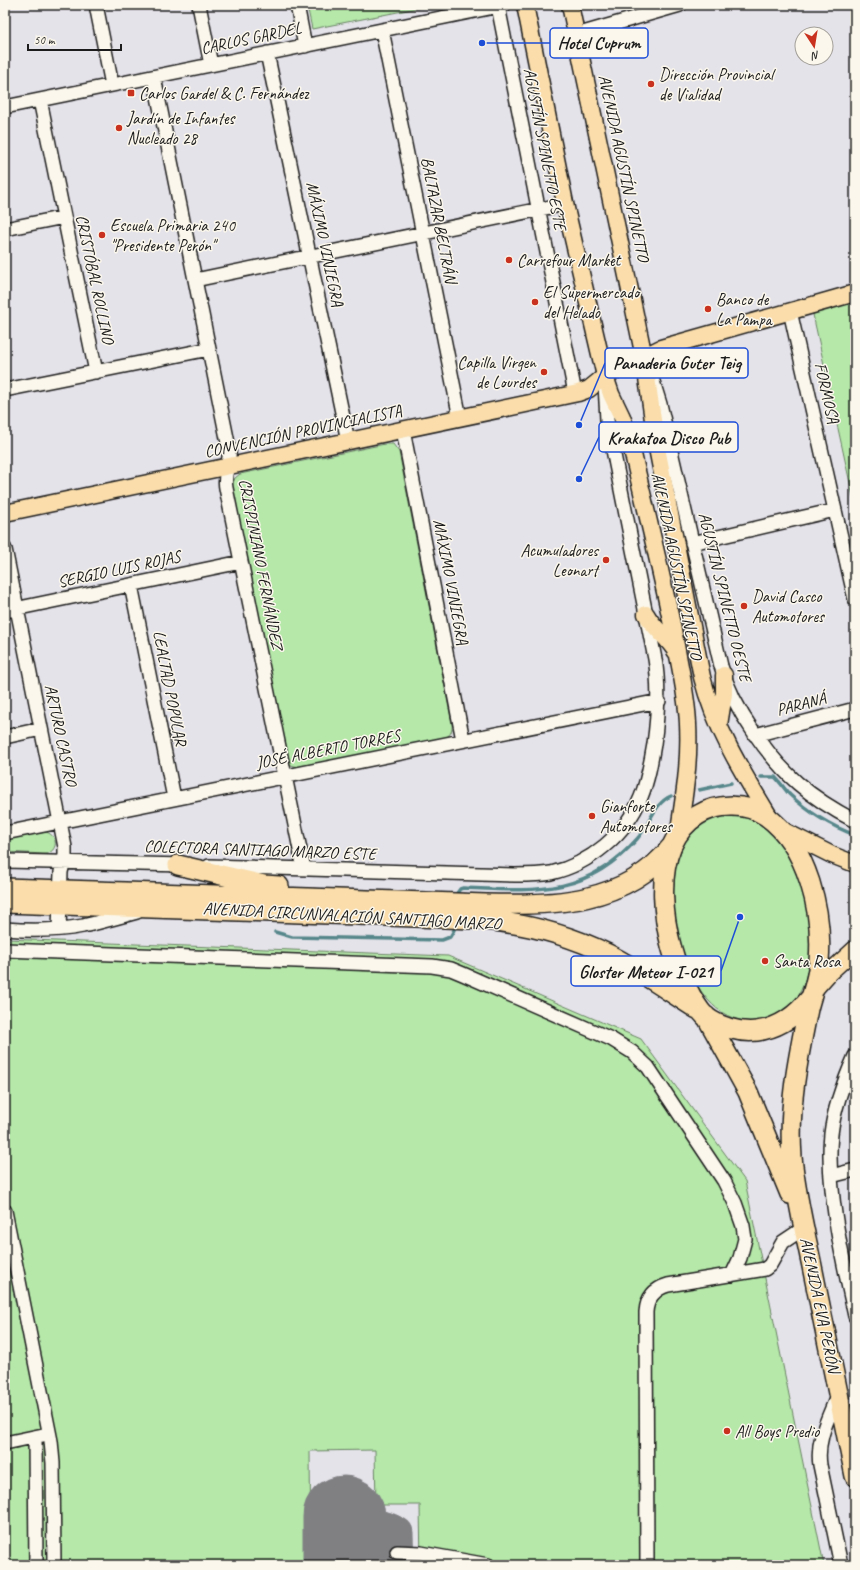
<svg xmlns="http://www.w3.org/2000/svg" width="860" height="1570" font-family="Caveat,sans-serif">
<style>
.green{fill:#b5e8a9;stroke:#688262}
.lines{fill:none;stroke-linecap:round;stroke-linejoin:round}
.stream{stroke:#56878a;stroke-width:3.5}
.taxiway{stroke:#808083;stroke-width:33}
.runway{stroke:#808083;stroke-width:83}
.minor-casing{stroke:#1c1c1c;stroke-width:16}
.major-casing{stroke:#1c1c1c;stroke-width:19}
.highway-casing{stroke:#1c1c1c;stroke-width:22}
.minor{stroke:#fbf7ec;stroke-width:13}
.major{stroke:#faddab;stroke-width:16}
.highway{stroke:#faddab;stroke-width:19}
.poi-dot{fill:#c8321e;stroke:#fbf7ec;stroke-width:1.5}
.labels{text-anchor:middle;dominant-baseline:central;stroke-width:3;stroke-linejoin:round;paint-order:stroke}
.street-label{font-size:17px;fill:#1c1c1c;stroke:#fbf7ec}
.poi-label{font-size:17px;fill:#1c1c1c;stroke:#fbf7ec;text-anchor:start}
.leader{fill:none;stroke:#1d4ed8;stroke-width:1.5}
.callout-dot{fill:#1d4ed8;stroke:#fbf7ec;stroke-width:1.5}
.callout{fill:#fbf7ec;stroke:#1d4ed8;stroke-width:1.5}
.callout-label{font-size:18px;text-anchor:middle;font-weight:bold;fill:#1c1c1c}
</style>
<rect width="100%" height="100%" fill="#e5e3ea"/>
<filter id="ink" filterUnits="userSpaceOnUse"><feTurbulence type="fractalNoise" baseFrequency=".025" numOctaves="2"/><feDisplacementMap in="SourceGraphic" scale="8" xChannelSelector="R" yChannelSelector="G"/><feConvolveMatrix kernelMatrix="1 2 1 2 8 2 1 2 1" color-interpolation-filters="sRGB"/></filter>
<g filter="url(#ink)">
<path class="green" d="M307,5H433L312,29Z
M855,297V506L812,310Z
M385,444H393L399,452L452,724C453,731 450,736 444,738L298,767L291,765L288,762L232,485L235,478L240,474Z
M727,816C740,816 752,818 762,825C812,858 841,1011 758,1021C686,1029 659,900 681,850C689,831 707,819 727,816Z
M46,832C59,836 58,852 45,854L5,852V839Z
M5,939L448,956L641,1039L745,1181L824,1565H421L420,1505H376L375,1450L310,1451L311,1565H5Z"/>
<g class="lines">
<path class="stream" d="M761,777H775C780,782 784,788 789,794C808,812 831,826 855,835
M699,790L731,783
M457,893L460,889L463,888C534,891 586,897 637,839C649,826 654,803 671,796
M275,932L292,937L442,940L450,937L454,930"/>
<path class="taxiway" d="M333,1565C335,1530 367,1516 397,1533L398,1565"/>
<path class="runway" d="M344,1517V1565"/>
<defs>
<path id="minor" d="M96,5L112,85
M199,5L211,65
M297,5L305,46
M498,6L575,393
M382,30L460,418
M576,35L680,5
M267,53L348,441
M154,77L229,448C231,462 223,474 226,488L304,869
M40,100L96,372
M5,107L504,5
M5,229L64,217
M195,280L565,204
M790,311L855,599
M651,375L660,404L721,666C728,690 739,711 753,731C782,774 809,797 855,821
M5,390L209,349
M403,430L463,740
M692,543L835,510
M5,549L65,847V856L61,872L59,929
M131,585L174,798
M5,611L241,562
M755,735L855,709
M5,737L41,729
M5,833L659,701
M5,861L185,865
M209,866L515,875C527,875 539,875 551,873C590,864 626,834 641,797C648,780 651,762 654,744C658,715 660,688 655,659L607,420L605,384
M5,929C31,931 57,931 83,926C101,922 119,917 137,912
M5,950L432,966L451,969L463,974L611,1039L632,1052L648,1067L724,1181L735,1203L743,1226L745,1239L740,1258L732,1275
M855,1056C844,1081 834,1107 831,1134C829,1153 830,1171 832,1189C836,1232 846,1274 855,1316
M831,1176L855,1170
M5,1211L51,1441L53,1463L54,1565
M838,1394C829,1417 816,1439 820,1465L841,1565
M35,1437L36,1565
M5,1443L43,1435
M397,1552L421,1553L488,1565
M647,1565L646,1312C647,1298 654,1289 668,1285L765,1269L770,1265L783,1242L804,1228"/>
<path id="major" d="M525,5L567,213L605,376L611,394L622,417L630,441C645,507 662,573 675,640C680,668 687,696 688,724C690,762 684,798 678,836
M570,5L644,357L657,448L702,677C715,729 744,775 772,821
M5,513L578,393L589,389L605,376L661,348L855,293
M646,614C654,629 668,638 676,652
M719,725L724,694V675
M782,830L832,855L855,864
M814,990L830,972L855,949"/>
<path id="highway" d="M178,865L264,885L279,886
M5,888L486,904C552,906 626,904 671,847
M5,903L473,919C519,922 567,934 608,954C639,970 667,990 697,1009
M811,997C797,1015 780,1028 757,1031C739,1033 719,1027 705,1016C697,1008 692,998 687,988C663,942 645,848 698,815C718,803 747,803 766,816C808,846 823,913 819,961C818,978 812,993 808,1009C798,1058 788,1107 792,1157C796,1199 807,1240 815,1281C828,1346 842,1411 855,1476
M706,1016L748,1092L790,1194"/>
</defs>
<use href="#minor" class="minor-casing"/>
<use href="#major" class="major-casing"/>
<use href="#highway" class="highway-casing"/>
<use href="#minor" class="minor"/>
<use href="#major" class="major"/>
<use href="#highway" class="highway"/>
</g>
</g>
<g class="poi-dot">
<circle cx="651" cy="84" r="4"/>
<rect x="127" y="89" width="8" height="8" rx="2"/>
<circle cx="119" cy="128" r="4"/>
<circle cx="102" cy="235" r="4"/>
<circle cx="509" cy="260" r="4"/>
<circle cx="535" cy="302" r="4"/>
<circle cx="708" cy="309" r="4"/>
<circle cx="544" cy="372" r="4"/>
<circle cx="606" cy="560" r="4"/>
<circle cx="744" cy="606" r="4"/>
<circle cx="592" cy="816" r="4"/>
<circle cx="765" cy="961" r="4"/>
<circle cx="727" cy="1431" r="4"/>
</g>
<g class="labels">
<g class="street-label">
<text transform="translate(251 38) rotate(-12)">CARLOS GARDEL</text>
<text transform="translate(545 149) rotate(79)">AGUSTÍN SPINETTO ESTE</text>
<text transform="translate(624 168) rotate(78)">AVENIDA AGUSTÍN SPINETTO</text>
<text transform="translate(439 220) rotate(79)">BALTAZAR BELTRÁN</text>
<text transform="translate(325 244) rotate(78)">MÁXIMO VINIEGRA</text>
<text transform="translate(95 279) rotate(78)">CRISTÓBAL ROLLINO</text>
<text transform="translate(827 393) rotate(77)">FORMOSA</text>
<text transform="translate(303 431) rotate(-12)">CONVENCIÓN PROVINCIALISTA</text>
<text transform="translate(261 564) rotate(79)">CRISPINIANO FERNÁNDEZ</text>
<text transform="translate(677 566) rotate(78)">AVENIDA AGUSTÍN SPINETTO</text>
<text transform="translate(119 569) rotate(-12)">SERGIO LUIS ROJAS</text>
<text transform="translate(451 582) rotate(79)">MÁXIMO VINIEGRA</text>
<text transform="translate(725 597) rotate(76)">AGUSTÍN SPINETTO OESTE</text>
<text transform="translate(170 688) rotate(79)">LEALTAD POPULAR</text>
<text transform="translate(801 704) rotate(-14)">PARANÁ</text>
<text transform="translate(61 735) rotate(78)">ARTURO CASTRO</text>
<text transform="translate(328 749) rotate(-11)">JOSÉ ALBERTO TORRES</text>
<text transform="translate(260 850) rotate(2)">COLECTORA SANTIAGO MARZO ESTE</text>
<text transform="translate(352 916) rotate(3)">AVENIDA CIRCUNVALACIÓN SANTIAGO MARZO</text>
<text transform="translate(820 1305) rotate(78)">AVENIDA EVA PERÓN</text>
</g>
<g class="poi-label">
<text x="659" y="74">Dirección Provincial<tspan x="659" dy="20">de Vialidad</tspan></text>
<text x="139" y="93">Carlos Gardel &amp; C. Fernández</text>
<text x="127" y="118">Jardín de Infantes<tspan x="127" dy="20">Nucleado 28</tspan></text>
<text x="110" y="225">Escuela Primaria 240<tspan x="110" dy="20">"Presidente Perón"</tspan></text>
<text x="517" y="260">Carrefour Market</text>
<text x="543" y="292">El Supermercado<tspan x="543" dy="20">del Helado</tspan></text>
<text x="716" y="299">Banco de<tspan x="716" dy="20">La Pampa</tspan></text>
<text x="536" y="362" text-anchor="end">Capilla Virgen<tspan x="536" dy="20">de Lourdes</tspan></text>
<text x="598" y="550" text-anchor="end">Acumuladores<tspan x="598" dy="20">Leonart</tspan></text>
<text x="752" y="596">David Casco<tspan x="752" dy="20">Automotores</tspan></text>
<text x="600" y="806">Gianforte<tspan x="600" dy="20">Automotores</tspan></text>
<text x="773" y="961">Santa Rosa</text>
<text x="735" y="1431">All Boys Predio</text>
</g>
</g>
<path class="leader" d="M482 43L550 43M579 425L605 363M579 479L599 437M740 917L721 971"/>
<g class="callout-dot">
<circle cx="482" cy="43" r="4"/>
<circle cx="579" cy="425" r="4"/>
<circle cx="579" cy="479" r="4"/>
<circle cx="740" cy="917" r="4"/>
</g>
<g class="callout">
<rect x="550" y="28" width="98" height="30" rx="4"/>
<rect x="605" y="348" width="143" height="30" rx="4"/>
<rect x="599" y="422" width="139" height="30" rx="4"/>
<rect x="571" y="956" width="150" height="30" rx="4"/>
</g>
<g class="callout-label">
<text x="599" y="49">Hotel Cuprum</text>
<text x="677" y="369">Panaderia Guter Teig</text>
<text x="669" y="444">Krakatoa Disco Pub</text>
<text x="646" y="978">Gloster Meteor I-021</text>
</g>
<rect width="860" height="1570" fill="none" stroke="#fbf7ec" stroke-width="20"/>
<rect x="10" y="10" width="840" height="1550" fill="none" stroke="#1c1c1c" stroke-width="1.5" filter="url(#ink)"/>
<g transform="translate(814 46) rotate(168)"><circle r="19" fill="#fbf7ec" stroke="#a29f99"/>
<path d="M0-3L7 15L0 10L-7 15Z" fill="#c8321e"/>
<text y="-6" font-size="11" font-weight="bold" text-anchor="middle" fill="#1c1c1c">N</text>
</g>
<path d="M28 44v6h93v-6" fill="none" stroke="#1c1c1c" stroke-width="2"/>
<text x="34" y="44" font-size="12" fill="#1c1c1c" stroke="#fbf7ec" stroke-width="3" paint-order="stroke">50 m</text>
</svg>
